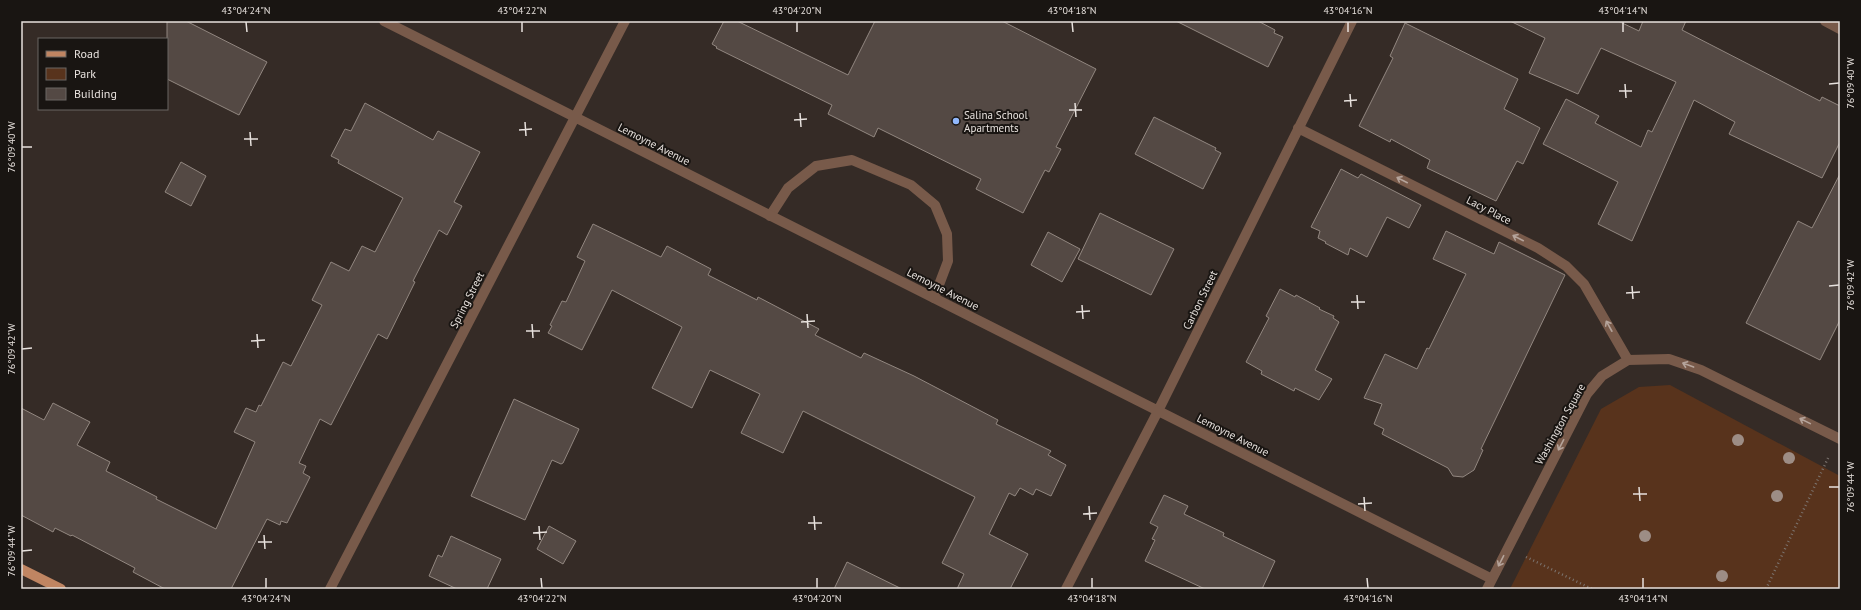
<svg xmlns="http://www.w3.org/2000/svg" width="1861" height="610" font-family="'PT Sans',sans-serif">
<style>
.green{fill:#58331c}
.building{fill:#544944;stroke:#928780}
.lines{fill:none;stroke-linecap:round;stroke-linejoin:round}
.path{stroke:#7c746f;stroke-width:2.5;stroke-dasharray:1 3;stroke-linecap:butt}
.lane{stroke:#785a4a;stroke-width:10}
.street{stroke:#785a4a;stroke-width:10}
.primary{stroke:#c08562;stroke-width:10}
.tree{fill:#9d8d85}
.oneway{stroke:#b5a49b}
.ticks{fill:none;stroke:#e7e1dd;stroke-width:1.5}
.poi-dot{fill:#91b8fd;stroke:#191512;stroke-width:1.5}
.labels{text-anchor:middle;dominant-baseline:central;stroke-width:4;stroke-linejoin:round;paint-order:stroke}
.poi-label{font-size:11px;fill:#e7e1dd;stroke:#191512;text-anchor:start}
.street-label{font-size:11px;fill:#e7e1dd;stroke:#191512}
.neatline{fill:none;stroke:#e7e1dd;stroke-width:1.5}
.ticks-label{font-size:10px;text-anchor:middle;fill:#e7e1dd}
</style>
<rect width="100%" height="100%" fill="#352b26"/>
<path class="green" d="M1670,385L1840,476V589H1510L1601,409L1639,387Z"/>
<path class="building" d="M167,21H186L267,62L239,115L167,79Z
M724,21H737L848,75L875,21H1002L1096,69L1056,147L1061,149L1049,172L1045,170L1023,213L976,189L981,179L878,128L874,137L828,114L832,105L716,48L717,47L712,44Z
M1176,21H1258L1275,30L1274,33L1283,37L1268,67Z
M1510,21H1618L1639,31L1643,21H1686L1682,30L1820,101L1822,97L1840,106V142L1822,178L1729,134L1735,122L1694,100L1632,241L1598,224L1618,182L1543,144L1566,99L1599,116L1595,123L1641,147L1648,130L1652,132L1676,82L1601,48L1578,94L1529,73L1545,38Z
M1405,23L1518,79L1504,109L1540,128L1523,164L1517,161L1496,201L1427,168L1430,160L1391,139L1390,142L1359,126L1393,58L1390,56Z
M365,103L433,140L438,131L480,152L454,202L462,206L447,235L439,230L413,281L415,282L387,339L378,334L331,425L320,419L299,463L306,466L303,473L310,477L287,523L281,521L280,525L267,519L231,589H165L133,572L135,568L72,535L71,536L55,528L53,532L21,515V408L44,420L53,403L90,422L77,445L110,462L106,471L157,497L156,499L216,529L255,442L234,432L246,408L256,412L259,405L261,406L283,362L291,366L322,305L312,300L331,262L349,271L362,246L375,252L403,198L338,163L339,160L331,156L345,129L351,131Z
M1154,117L1216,148L1215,150L1221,153L1203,189L1135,154Z
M181,162L206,176L191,206L165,192Z
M1341,169L1358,178L1361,174L1421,205L1409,228L1387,217L1367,257L1350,248L1348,255L1325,243L1326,242L1318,238L1320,231L1311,227Z
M1840,174V320L1820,360L1746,323L1798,221L1812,228Z
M1100,213L1174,249L1151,295L1078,259Z
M593,224L661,257L667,246L711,269L708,275L757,300L758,297L819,329L815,335L861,358L864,353L914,376L998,420L996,424L1051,451L1048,455L1066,465L1051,496L1036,489L1033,495L1020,488L1015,496L1009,493L989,534L1028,554L1010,589H957L964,574L942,563L975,497L803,411L783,453L741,433L760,394L710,370L692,408L652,388L682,327L612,290L582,350L548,333L552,326L550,325L562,301L566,302L585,261L577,257Z
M1446,231L1494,254L1499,242L1565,275L1481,449L1483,450L1474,470L1463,477L1453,476L1448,468L1382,434L1384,429L1374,424L1382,404L1364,398L1385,354L1417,369L1427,348L1429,349L1466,274L1433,259Z
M1048,232L1080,249L1062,282L1031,265Z
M1280,289L1295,297L1296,295L1320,308L1319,309L1334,316L1333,318L1339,322L1315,370L1332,379L1319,400L1295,388L1294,391L1261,374L1262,371L1246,362L1269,318L1266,316Z
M514,399L579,429L563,463L561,464L552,460L525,520L471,496Z
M1164,495L1188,506L1184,514L1224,533L1223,536L1275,561L1262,589H1205L1145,561L1155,540L1152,539L1158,527L1150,523Z
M549,526L576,541L563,564L537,549Z
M451,536L501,559L487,589H457L429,576L438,555L442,557Z
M847,562L902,589H834Z"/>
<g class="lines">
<path class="path" d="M1526,557L1592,589
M1766,589L1829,456"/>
<path class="lane" d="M770,216L788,188L816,166L852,160L911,185L935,205L947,234L948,261L934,298"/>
<path class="street" d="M384,21L1492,579
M1825,21L1840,29
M1298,128L1538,248L1566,266L1584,284L1628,360
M330,589L625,21
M1066,589L1158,411L1352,21
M1487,589L1587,394L1602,376L1628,360L1669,359L1701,370L1840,439"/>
<path class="primary" d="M21,569L61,589"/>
</g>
<g class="tree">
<circle cx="1738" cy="440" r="6"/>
<circle cx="1789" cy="458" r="6"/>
<circle cx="1777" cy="496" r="6"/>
<circle cx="1645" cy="536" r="6"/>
<circle cx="1722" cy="576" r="6"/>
</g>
<defs><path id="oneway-shaft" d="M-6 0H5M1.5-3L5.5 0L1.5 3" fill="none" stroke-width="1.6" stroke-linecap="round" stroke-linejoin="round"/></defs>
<g class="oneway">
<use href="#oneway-shaft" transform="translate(1402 180) rotate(-153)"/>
<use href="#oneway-shaft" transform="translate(1518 238) rotate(-153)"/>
<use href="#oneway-shaft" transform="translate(1609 326) rotate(-119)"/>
<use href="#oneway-shaft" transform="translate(1688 365) rotate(-160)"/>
<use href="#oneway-shaft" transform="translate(1805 421) rotate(-154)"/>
<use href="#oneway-shaft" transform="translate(1561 445) rotate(117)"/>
<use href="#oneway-shaft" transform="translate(1501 561) rotate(117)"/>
</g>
<path class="ticks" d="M246,22L247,32M522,22V32M797,22V32M1072,22L1073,32M1348,22V32M1623,22V32M1625,84L1626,98M1829,84L1839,83M1619,91H1632M1350,94L1351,107M1344,101L1357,100M1075,103L1076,117M1069,110H1082M800,113L801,127M794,120L807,119M525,122L526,136M519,130L532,129M250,132L251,146M244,139H258M22,147H32M1632,286L1633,299M1829,286L1839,285M1626,293L1640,292M1357,295L1358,309M1351,302H1365M1082,305L1083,319M1076,312L1090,311M807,314L808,328M801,322L815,321M532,324L533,338M526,331H540M257,334L258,348M251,341L265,340M22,349L32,348M1639,487L1640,501M1829,487H1839M1633,494H1647M1364,497L1365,511M1358,504L1372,503M1089,506L1090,520M1083,514L1097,513M814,516L815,530M808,523H822M539,526L540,540M533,533L547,532M264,535L265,549M258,542H272M22,551L32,550M266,578V588M541,578L542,588M817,578V588M1092,578V588M1367,578L1368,588M1643,578V588"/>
<circle class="poi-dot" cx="956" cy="121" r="4"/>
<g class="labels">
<g class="poi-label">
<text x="964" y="115">Salina School<tspan x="964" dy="13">Apartments</tspan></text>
</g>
<g class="street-label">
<text transform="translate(654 144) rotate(27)">Lemoyne Avenue</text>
<text transform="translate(1489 210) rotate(27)">Lacy Place</text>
<text transform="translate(943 289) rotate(27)">Lemoyne Avenue</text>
<text transform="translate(467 300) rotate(-63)">Spring Street</text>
<text transform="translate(1200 300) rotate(-64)">Carbon Street</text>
<text transform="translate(1560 424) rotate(-61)">Washington Square</text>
<text transform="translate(1233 435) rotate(27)">Lemoyne Avenue</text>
</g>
</g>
<rect width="1861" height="610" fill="none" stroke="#191512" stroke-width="44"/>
<rect x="38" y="38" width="130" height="72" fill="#191512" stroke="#6b6763"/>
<rect x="46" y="51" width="20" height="6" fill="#c08562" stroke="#6b6763"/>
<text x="74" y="58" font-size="12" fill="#e7e1dd">Road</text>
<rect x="46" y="68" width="20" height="12" fill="#58331c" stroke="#6b6763"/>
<text x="74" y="78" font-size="12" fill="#e7e1dd">Park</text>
<rect x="46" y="88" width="20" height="12" fill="#544944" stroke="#6b6763"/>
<text x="74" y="98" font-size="12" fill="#e7e1dd">Building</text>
<rect x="22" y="22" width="1817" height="566" class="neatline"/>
<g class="ticks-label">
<text x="246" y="14">43°04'24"N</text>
<text x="522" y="14">43°04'22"N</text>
<text x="797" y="14">43°04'20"N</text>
<text x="1072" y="14">43°04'18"N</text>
<text x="1348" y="14">43°04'16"N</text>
<text x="1623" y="14">43°04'14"N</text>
<text transform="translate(1850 83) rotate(-90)" y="4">76°09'40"W</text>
<text transform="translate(11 147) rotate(-90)" y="4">76°09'40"W</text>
<text transform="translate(1850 285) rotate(-90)" y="4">76°09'42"W</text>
<text transform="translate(11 349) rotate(-90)" y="4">76°09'42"W</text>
<text transform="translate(1850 487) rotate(-90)" y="4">76°09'44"W</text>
<text transform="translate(11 551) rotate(-90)" y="4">76°09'44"W</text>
<text x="266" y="602">43°04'24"N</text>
<text x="542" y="602">43°04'22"N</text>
<text x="817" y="602">43°04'20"N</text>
<text x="1092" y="602">43°04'18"N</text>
<text x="1368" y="602">43°04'16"N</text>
<text x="1643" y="602">43°04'14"N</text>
</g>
</svg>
